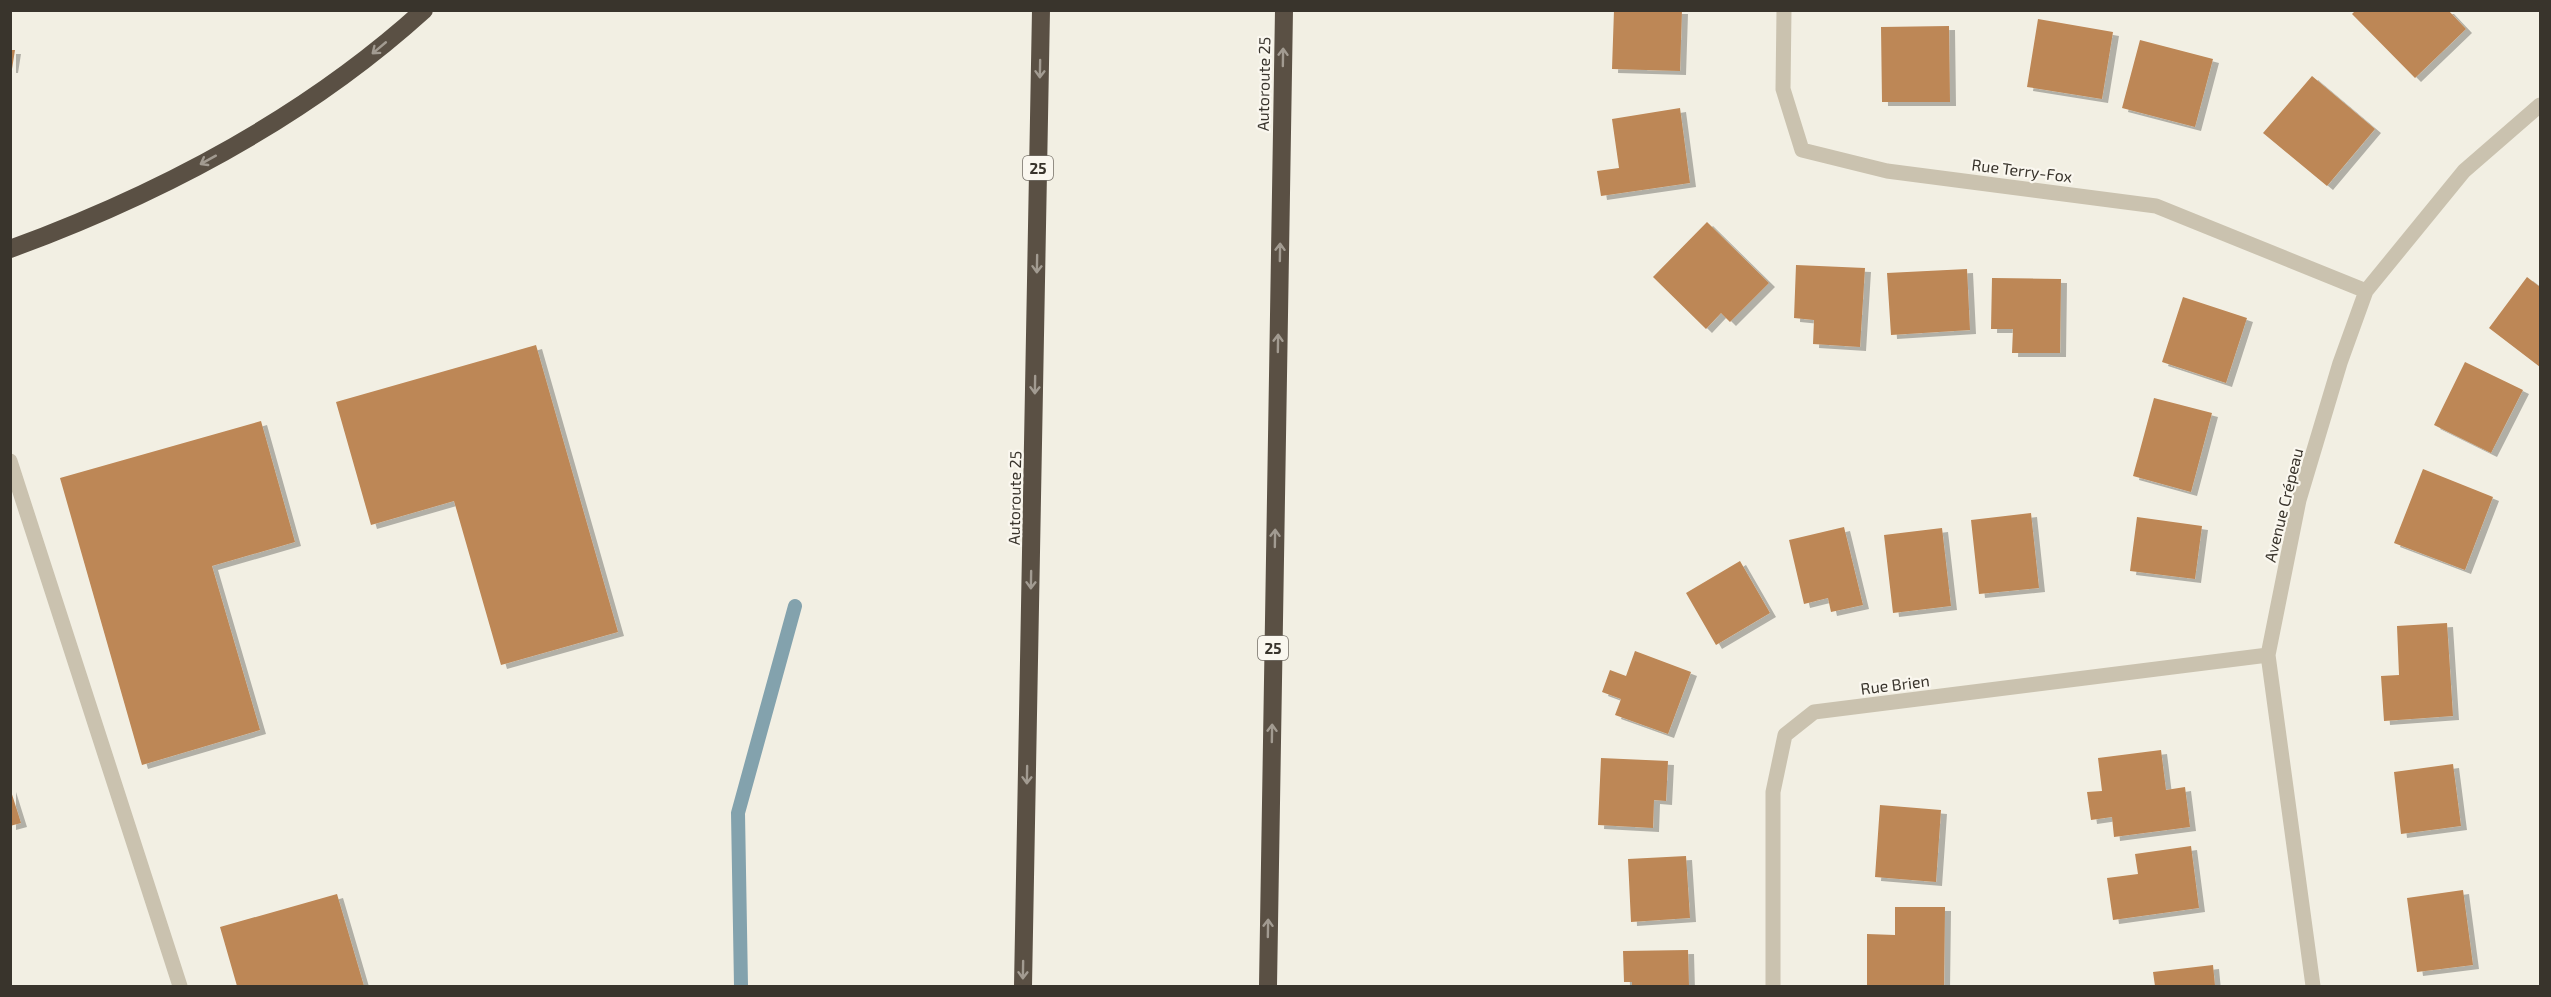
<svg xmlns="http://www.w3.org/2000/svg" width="2551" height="997" font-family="'Exo 2',sans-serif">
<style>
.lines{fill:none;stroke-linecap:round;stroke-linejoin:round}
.stream{stroke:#83a2ad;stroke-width:14}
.building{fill:#bd8756;filter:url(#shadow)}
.lane{stroke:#cac2af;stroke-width:15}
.street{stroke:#cac2af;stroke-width:15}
.highway{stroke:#5a5044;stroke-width:18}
.oneway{stroke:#a29b91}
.labels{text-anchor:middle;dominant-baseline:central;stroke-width:4.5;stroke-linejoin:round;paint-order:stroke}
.shield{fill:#faf7ef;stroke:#736e66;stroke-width:1.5}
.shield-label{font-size:15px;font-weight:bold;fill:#39342c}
.street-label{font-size:16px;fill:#39342c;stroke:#faf7ef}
</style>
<defs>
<filter id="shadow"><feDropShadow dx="6" dy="4" stdDeviation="0" flood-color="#0004"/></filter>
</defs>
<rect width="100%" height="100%" fill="#f2efe3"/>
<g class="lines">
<path class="stream" d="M741,986L738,813L795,606"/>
</g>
<path class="building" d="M1614,10H1682L1680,71L1612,69Z
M2356,10H2448L2466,29L2415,78L2352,14Z
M2038,19L2113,32L2102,99L2027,87Z
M1949,26L1950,102H1882L1881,27Z
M2140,40L2213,59L2195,127L2122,108Z
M10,50H15L12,69H10Z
M2312,76L2375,129L2327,186L2263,133Z
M1680,108L1690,183L1601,196L1597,171L1619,168L1612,119Z
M1707,222L1769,283L1730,322L1721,313L1706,329L1653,277Z
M1796,265L1865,268L1860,347L1813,344L1814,320L1794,318Z
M1967,269L1970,330L1891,335L1887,273Z
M2527,277L2540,287V367L2489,328Z
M1992,278L2061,279L2060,353H2012L2013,329H1991Z
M2183,297L2247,318L2226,383L2162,362Z
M536,345L618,632L501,665L454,501L371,525L336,402Z
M2465,362L2523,390L2491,453L2434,425Z
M2154,398L2212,413L2191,492L2133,476Z
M261,421L295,542L212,566L260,730L142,765L60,478Z
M2423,469L2493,497L2465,570L2394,543Z
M2031,513L2039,588L1979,594L1971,520Z
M2137,517L2202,526L2195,579L2130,571Z
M1844,527L1863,605L1831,612L1828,598L1804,604L1789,540Z
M1942,528L1951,606L1893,613L1884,535Z
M1740,561L1770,613L1716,645L1686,593Z
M2447,623L2453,716L2384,721L2381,676L2399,675L2397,626Z
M1635,651L1691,672L1668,734L1615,715L1621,699L1602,692L1610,670L1626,676Z
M2161,750L2166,790L2185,787L2190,827L2114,837L2112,817L2091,820L2087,792L2102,791L2098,758Z
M1601,758L1668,761L1666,801L1654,800L1653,828L1598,825Z
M2453,764L2461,826L2401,834L2394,772Z
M10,788L21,823L10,826Z
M1880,805L1941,810L1936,882L1875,877Z
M2191,846L2199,908L2113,920L2107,878L2138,874L2135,854Z
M1686,856L1690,918L1631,922L1628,859Z
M2463,890L2473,965L2417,972L2407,898Z
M337,894L364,986H237L220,927Z
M1895,907H1945L1944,986H1867V934L1895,935Z
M1688,950L1689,986H1632V982H1624L1623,951Z
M2213,965L2215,986H2155L2153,972Z"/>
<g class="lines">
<path class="lane" d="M10,461L180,986"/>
<path class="street" d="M1784,10L1783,89L1802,150L1887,171L2156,206L2366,291
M1773,986V792L1785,735L1814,712L2268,655
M2313,986L2268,655L2299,500L2340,363L2366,291L2464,171L2540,105"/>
<path class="highway" d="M10,249C160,194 306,117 424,10
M1023,986L1041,10
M1268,986L1284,10"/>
</g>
<defs><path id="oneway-shaft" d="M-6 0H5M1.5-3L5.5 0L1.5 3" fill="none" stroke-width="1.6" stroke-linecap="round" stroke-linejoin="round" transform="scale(1.5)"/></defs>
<g class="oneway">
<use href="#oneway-shaft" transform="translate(379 48) rotate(140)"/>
<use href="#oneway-shaft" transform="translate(1283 57) rotate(-89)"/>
<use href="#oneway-shaft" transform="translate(1040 69) rotate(91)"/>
<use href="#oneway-shaft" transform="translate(208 160) rotate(151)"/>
<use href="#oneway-shaft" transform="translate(1280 252) rotate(-89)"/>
<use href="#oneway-shaft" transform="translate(1037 264) rotate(91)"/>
<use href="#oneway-shaft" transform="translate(1278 343) rotate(-89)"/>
<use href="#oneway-shaft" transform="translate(1035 385) rotate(91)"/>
<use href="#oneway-shaft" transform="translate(1275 538) rotate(-89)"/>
<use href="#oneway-shaft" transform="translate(1031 580) rotate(91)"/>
<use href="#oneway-shaft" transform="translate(1272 733) rotate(-89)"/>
<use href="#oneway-shaft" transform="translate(1027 775) rotate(91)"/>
<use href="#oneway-shaft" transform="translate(1268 928) rotate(-89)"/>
<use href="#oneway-shaft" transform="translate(1023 970) rotate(91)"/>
</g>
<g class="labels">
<g class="shield">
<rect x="1023" y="156" width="30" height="24" rx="4.5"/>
<rect x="1258" y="636" width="30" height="24" rx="4.5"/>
</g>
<g class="shield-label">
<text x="1038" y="168">25</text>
<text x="1273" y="648">25</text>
</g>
<g class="street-label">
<text transform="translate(1263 84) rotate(-89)">Autoroute 25</text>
<text transform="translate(2022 170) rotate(7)">Rue Terry-Fox</text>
<text transform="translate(1014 498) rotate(-89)">Autoroute 25</text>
<text transform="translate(2283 505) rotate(-76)">Avenue Crépeau</text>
<text transform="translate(1895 684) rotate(-7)">Rue Brien</text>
</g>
</g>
<rect width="2551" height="997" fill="none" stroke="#39342c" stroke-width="24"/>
</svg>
